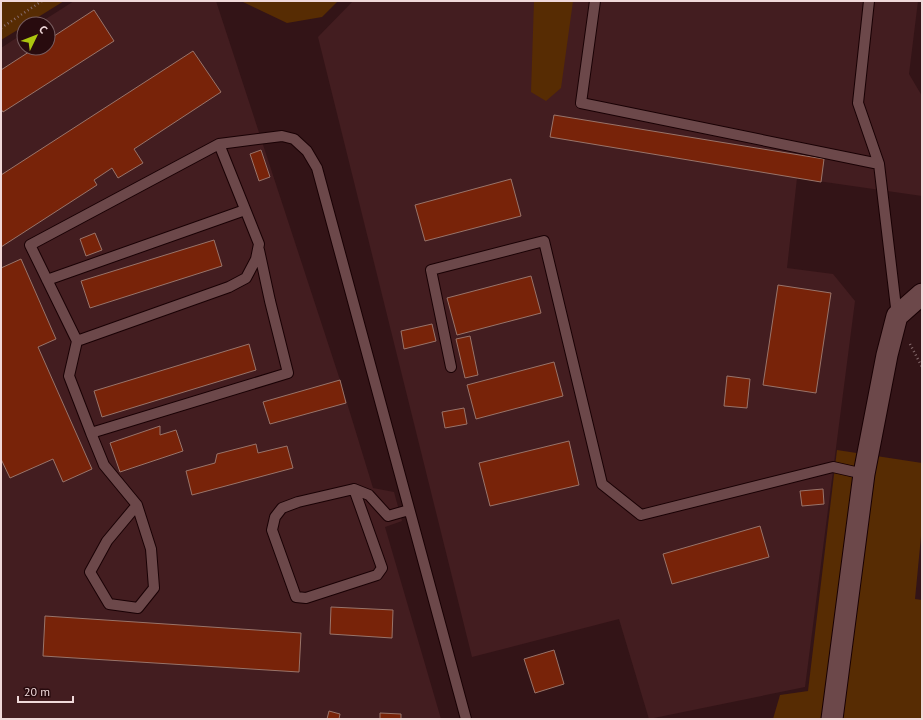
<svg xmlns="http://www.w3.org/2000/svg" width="923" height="720" font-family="'PT Sans',sans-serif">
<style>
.built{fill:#431d20}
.green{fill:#572c03}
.building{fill:#782309;stroke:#99746a}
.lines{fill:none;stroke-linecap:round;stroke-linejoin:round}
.lane-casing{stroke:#190104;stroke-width:12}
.street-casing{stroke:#190104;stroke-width:23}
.path{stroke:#886d6f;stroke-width:2.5;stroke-dasharray:1 3;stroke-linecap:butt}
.lane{stroke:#6c484a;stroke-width:10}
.street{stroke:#6c484a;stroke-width:21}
</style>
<rect width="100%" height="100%" fill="#331417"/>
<path class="built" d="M74,1H216L340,380L373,488L394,492L402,521L385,527L441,719H1V48L24,33V48H48V24H38Z
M353,1H918L909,74L922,96V196L797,178L787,268L833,274L855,301L805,687L649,719L619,619L472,657L318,37Z"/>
<path class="green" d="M1,1H64L27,24H24V26L1,40Z
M241,1H338L322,17L287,23Z
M534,1H573L561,88L546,101L531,92Z
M837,450L922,463V526L915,599L922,600V719H773L780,695L808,691Z"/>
<path class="building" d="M94,10L114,41L3,112L1,109V70L35,48H48V40Z
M193,51L221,92L134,149L143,163L118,178L112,168L94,180L97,185L1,247V175Z
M554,115L824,159L821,182L550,137Z
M261,150L270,177L259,181L250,154Z
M511,179L521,216L425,241L415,205Z
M95,233L102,250L86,256L80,239Z
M214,240L222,266L90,308L81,281Z
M21,259L56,339L38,347L92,469L63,482L53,459L10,478L1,459V268Z
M531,276L541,313L457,335L447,298Z
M778,285L831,293L816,393L763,385Z
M432,324L436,341L404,349L401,331Z
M470,336L478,375L465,378L456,339Z
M249,344L256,370L102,417L94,391Z
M554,362L563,396L476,419L467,385Z
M727,376L750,379L747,408L724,406Z
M340,380L346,403L270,424L263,402Z
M464,408L467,424L445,428L442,412Z
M160,426V435L176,430L183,451L120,472L110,443Z
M569,441L579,485L490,506L479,463Z
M256,444L258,453L287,446L293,468L192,495L186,471L215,463L217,454Z
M823,489L824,504L802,506L800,491Z
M760,526L769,557L672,584L663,554Z
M331,607L393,610L392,638L330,634Z
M45,616L301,633L299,672L43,656Z
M554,650L564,684L535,693L524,659Z
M329,711L340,714L339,719H327Z
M380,713L401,714V719H380Z"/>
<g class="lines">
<defs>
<path id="lane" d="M595,1L581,103L879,164
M869,1L858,103L879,164L897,316
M219,144L259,244L256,259L246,278L229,287L77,341L30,245L219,144L282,136L294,139L307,151L317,168C368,351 416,535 466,719
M47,280L245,210
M77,341L69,376L91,433L288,373L270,301L259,250
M451,367L431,270L544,241L602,484L641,515L833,467L864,474
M91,433L104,465L137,505L151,549L154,588L138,608L109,604L90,572L107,541L137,505
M354,489L382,568L377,575L306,598L296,597L272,530L275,517L282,508L298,502L354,489L369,495L388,516L409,510"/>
<path id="street" d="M832,719L864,474L887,355L897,316L922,294"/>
</defs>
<use href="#lane" class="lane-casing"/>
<use href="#street" class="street-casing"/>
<path class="path" d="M1,28L42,1
M910,344L922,367"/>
<use href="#lane" class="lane"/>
<use href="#street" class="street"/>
</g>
<rect width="923" height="720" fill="none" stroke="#f0d9da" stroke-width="4"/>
<g transform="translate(36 36) rotate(47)"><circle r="19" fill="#280b0e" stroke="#785d60"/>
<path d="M0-3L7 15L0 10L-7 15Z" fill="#adc60f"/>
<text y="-6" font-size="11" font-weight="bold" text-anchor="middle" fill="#f0d9da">С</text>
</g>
<path d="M18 696v6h55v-6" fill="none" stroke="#f0d9da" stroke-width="2"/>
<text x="24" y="696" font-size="12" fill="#f0d9da" stroke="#280b0e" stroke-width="3" paint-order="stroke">20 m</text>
</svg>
